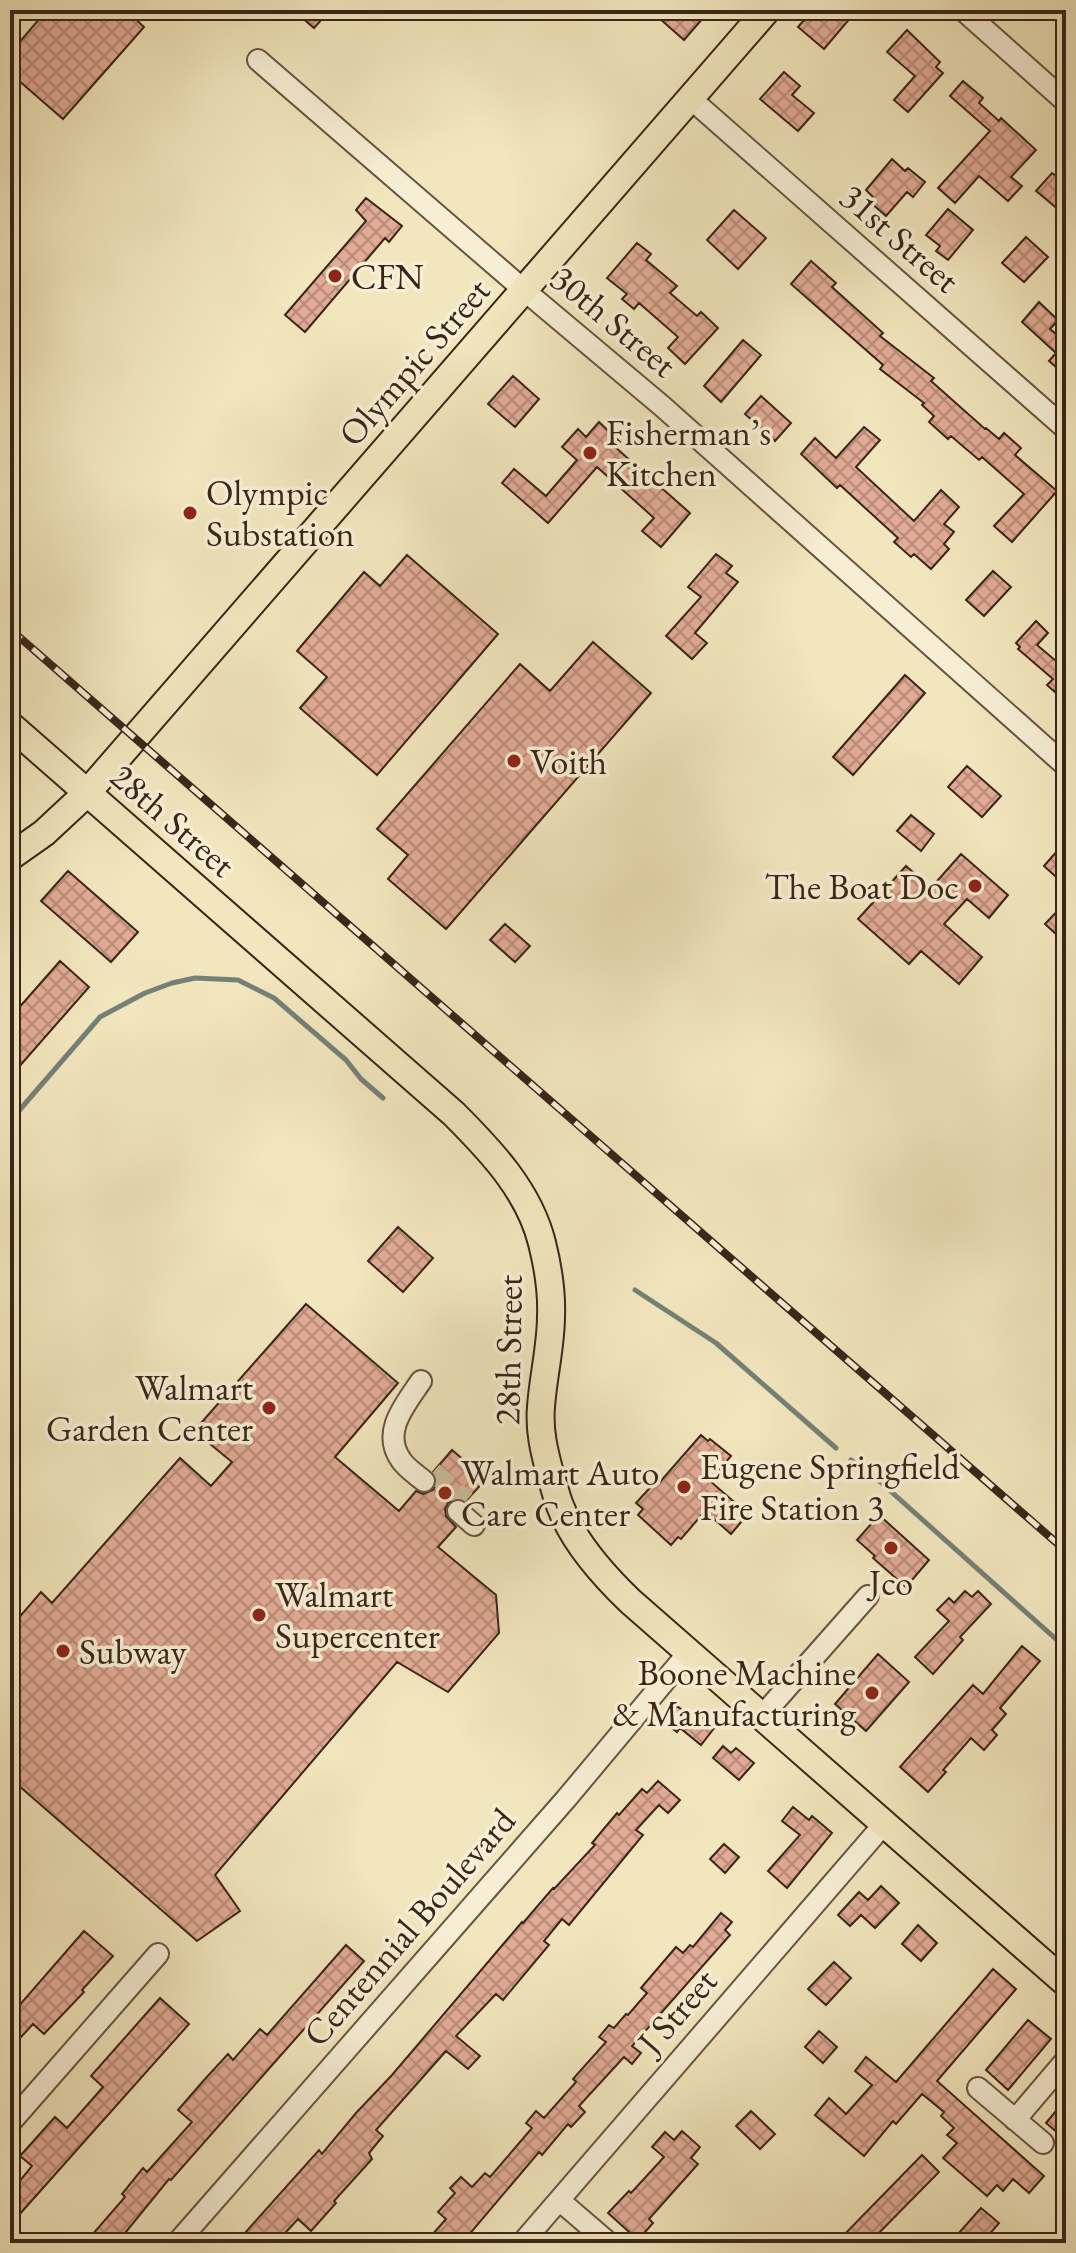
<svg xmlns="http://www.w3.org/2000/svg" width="1076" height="2253" font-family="'EB Garamond',serif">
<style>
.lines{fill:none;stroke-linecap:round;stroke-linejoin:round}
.stream{stroke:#758177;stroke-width:5}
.building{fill:url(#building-cross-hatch);stroke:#3a2518;stroke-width:2}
.minor-tunnel{stroke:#cdbf9d;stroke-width:20;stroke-dasharray:20 10;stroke-linecap:butt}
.minor-casing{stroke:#685542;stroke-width:24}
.major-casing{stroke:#3a2518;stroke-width:30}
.minor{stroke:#f7efd5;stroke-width:20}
.major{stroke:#f2e6be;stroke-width:26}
.rail-casing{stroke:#3a2518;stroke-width:8}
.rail{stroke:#f7efd5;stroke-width:5;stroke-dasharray:15;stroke-linecap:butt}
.poi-dot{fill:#8f2418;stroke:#f7efd5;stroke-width:3}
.labels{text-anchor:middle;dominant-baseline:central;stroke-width:7;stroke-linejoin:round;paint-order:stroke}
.street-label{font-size:36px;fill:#3a2518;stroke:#f7efd5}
.poi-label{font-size:36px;fill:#3a2518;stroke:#f7efd5;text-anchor:start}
</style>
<defs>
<pattern id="building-cross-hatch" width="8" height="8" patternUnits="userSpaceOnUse" patternTransform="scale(2)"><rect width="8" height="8" fill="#e2ab95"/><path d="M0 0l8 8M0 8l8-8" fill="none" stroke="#b88b79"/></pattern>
</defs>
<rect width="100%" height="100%" fill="#f2e6be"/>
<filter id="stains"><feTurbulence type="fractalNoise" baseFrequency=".0025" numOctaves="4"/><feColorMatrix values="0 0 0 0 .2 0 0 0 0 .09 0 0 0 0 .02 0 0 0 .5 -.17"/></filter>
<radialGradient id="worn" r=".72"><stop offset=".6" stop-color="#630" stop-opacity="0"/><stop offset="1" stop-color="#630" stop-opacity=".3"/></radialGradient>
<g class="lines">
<path class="stream" d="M10,1121L100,1017L145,993L172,983L195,978L238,980L274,998L346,1060L361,1079L383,1098
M635,1290L716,1343L836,1448
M851,1460L877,1479L1066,1648"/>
</g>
<path class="building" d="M47,10H126L144,27L63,119L10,73V53Z
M293,10H330L314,28Z
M650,10H710L684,40Z
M813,10H857L824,49L798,27Z
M907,30L940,62L936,67L943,73L908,112L894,100L915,76L887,52Z
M784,72L800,86L792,95L814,113L798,131L760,99Z
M963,81L983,98L979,103L999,121L1001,118L1036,150L1011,177L1022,186L1008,201L979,176L955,203L938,188L990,131L950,96Z
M892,159L905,171L908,168L925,182L913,197L907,192L886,216L870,202L874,198L866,190Z
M1066,165V202L1059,210L1036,191L1052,173L1056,176Z
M366,198L402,226L389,242L385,238L305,332L285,315L366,221L356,210Z
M948,209L973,230L948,260L936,251L940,246L926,235Z
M734,210L766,238L738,269L707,240Z
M1026,237L1048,257L1024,282L1002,263Z
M637,243L651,254L646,260L677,286L670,293L697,316L701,312L718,328L685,364L668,348L678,337L639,303L634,309L622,299L627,294L607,278Z
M811,261L836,283L832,287L883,333L880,336L934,378L931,381L985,429L986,428L999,439L1004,433L1021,448L1015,455L1057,491L1012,542L994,526L1024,494L982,457L979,460L951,436L948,439L929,422L934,416L922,405L924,403L880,369L883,365L791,284Z
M1039,302L1058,320L1050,329L1066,342V376L1049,361L1056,353L1022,322Z
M743,340L761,355L721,402L704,386Z
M513,376L539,399L515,427L488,404Z
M761,396L791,423L775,441L745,414Z
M599,422L620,442L615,447L690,513L661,547L642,531L654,518L597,467L548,523L502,483L514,469L546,496L577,460L562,447L578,429L586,437Z
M864,427L880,440L856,467L914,521L941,490L959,507L944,524L954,532L944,544L949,549L931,569L914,554L911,557L894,542L898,538L840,485L837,488L801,454L815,438L836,458Z
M716,554L732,566L726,573L738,582L695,633L707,643L692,659L666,636L701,597L688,587Z
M407,555L498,634L377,775L300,708L327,677L297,651L364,572L380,586Z
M993,571L1011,587L984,616L966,600Z
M1036,621L1048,633L1037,645L1063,667L1066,664V702L1047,685L1053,679L1018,649L1020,647L1016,643Z
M593,642L651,693L446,929L388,879L408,855L377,829L520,664L550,691Z
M905,675L925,693L853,775L833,757Z
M967,766L1001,796L982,817L948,787Z
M911,815L934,834L921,851L897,831Z
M1058,850L1066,858V886L1044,866Z
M961,854L1008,895L989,918L967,899L944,924L982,957L959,984L921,951L909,964L858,919L906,866L931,888Z
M68,871L138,932L111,962L41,901Z
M1066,902V924L1056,934L1045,924Z
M505,924L530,946L515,962L490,940Z
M60,961L89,987L10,1077V1018Z
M398,1227L433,1258L403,1292L368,1261Z
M306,1304L398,1383L335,1457L399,1511L416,1491L423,1494L433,1490L437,1482L433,1472L452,1450L486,1479L466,1501L455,1499L448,1503L445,1509L446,1516L456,1527L438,1547L496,1595L499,1633L448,1692L397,1662L215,1875L240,1911L197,1941L10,1778V1628L41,1592L52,1603L180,1458L211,1486L232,1462L194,1431Z
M701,1435L708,1441L710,1439L731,1456L710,1481L748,1514L731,1534L705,1511L681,1539L678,1537L671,1545L638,1515L643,1509L636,1503L657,1480L660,1482Z
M879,1515L929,1560L906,1587L873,1558L875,1556L857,1540Z
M965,1591L972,1597L978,1591L991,1604L960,1637L963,1640L933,1674L915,1657L949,1621L937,1610L949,1598L954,1603Z
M1022,1646L1040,1661L1000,1708L1006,1714L992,1730L997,1735L984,1750L971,1738L943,1770L946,1772L928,1792L900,1767L973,1685L983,1694Z
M878,1654L909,1682L866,1731L835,1704Z
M677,1706L690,1716L694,1711L715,1727L701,1745L680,1728L677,1732L664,1722Z
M723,1746L731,1753L736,1748L754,1763L739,1780L713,1758Z
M658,1781L680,1800L668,1813L659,1805L636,1830L643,1835L569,1925L562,1919L544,1941L549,1945L503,2000L496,1994L456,2036L480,2056L468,2069L446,2051L376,2130L383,2136L369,2153L372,2159L334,2201L336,2203L311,2231L298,2219L276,2243H236L319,2150L322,2154L356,2113L392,2075L522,1922L523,1923L553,1888L554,1889L595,1845L592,1843L617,1813L619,1815L642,1789L647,1793Z
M793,1807L809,1820L812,1816L832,1833L787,1888L768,1871L800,1835L782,1821Z
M724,1844L739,1857L725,1873L710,1859Z
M881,1886L899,1903L875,1928L861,1915L850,1926L838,1915L859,1892L868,1900Z
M721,1913L732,1922L725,1930L730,1935L632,2046L641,2053L632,2064L624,2057L579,2106L585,2112L571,2127L568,2124L542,2155L539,2152L462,2243H425L446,2219L438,2212L455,2193L450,2188L461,2177L472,2187L485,2173L490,2177L532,2128L526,2123L536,2111L544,2118L576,2082L573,2079L606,2042L599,2037L609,2025L614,2028L626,2014L628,2015L647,1993L641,1988L676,1947L683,1953L690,1945L693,1947Z
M918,1925L937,1943L921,1961L902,1944Z
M84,1931L113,1956L82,1990L84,1992L44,2034L33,2024L10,2049V2016Z
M346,1945L364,1961L171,2180L169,2179L117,2243H85L125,2197L122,2194L143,2168L147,2172L192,2122L178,2110L205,2079L228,2054L233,2060L260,2029L267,2035Z
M834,1962L851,1978L826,2005L808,1989Z
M993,1969L1016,1989L937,2081L1044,2176L1029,2193L1013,2179L1003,2191L997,2185L987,2196L943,2158L957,2143L947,2135L954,2128L941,2116L944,2112L922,2094L896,2124L893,2121L864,2156L815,2115L829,2098L846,2114L872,2085L855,2071L866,2057L896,2082Z
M160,1998L189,2024L10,2225V2193L32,2166L20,2156L55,2117L67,2128L89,2103L103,2087L91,2076Z
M1028,2020L1051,2039L1008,2090L986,2070Z
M819,2031L837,2047L823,2063L805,2047Z
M1066,2099V2140L1046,2123Z
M751,2111L775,2134L760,2149L736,2126Z
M682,2131L700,2147L691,2158L698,2164L649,2219L653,2223L638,2240L608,2213L629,2191L631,2193L664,2157L652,2147L665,2132L674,2140Z
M922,2155L939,2172L869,2243H836Z
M981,2208L999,2223L982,2243H950Z"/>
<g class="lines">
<path class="minor-tunnel" d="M433,1472L466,1501"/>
<defs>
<path id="minor" d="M963,10L1066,102
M258,60L524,290L662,406L1066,766
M690,98L1066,429
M421,1381C405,1405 381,1432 401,1460C406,1468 417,1475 424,1481
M458,1511L474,1525
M762,1716L868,1596
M978,2088L1043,2143
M1015,2120L1066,2060
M10,2123L158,1954
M559,2200L609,2243
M177,2243L566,1799L689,1652
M522,2243L884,1824"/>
<path id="major" d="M10,725L454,1114C491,1151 529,1191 542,1243C548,1267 552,1292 551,1316C551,1346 543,1377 541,1407C539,1430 544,1451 550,1473C554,1485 556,1497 561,1508C574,1543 603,1575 630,1601L1066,1983
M10,857L44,833L87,793L767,10"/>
</defs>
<use href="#minor" class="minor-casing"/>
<use href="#major" class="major-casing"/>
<use href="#minor" class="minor"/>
<use href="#major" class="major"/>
<defs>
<path id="rail" d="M10,629L1066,1551"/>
</defs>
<use href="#rail" class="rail-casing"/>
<use href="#rail" class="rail"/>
</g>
<g class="poi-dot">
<circle cx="335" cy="276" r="8"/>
<circle cx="590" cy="453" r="8"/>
<circle cx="190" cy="513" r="8"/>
<circle cx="514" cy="761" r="8"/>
<circle cx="975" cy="886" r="8"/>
<circle cx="269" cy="1408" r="8"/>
<circle cx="684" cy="1487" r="8"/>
<circle cx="445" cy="1493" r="8"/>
<circle cx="891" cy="1548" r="8"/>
<circle cx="259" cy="1615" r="8"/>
<circle cx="63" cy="1651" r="8"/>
<circle cx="872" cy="1693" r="8"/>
</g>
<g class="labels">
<g class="street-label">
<text transform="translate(900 238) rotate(41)">31st Street</text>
<text transform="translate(614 321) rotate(40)">30th Street</text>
<text transform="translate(414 362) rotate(-49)">Olympic Street</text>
<text transform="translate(173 820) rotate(41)">28th Street</text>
<text transform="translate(508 1350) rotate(-89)">28th Street</text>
<text transform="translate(409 1927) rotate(-49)">Centennial Boulevard</text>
<text transform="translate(677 2011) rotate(-49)">J Street</text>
</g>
<g class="poi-label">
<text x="351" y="276">CFN</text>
<text x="606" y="432">Fisherman’s<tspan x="606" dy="41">Kitchen</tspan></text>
<text x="206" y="492">Olympic<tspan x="206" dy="41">Substation</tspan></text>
<text x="530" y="761">Voith</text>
<text x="959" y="886" text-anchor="end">The Boat Doc</text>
<text x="253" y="1387" text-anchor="end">Walmart<tspan x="253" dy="41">Garden Center</tspan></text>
<text x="700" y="1466">Eugene Springfield<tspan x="700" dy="41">Fire Station 3</tspan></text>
<text x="461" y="1472">Walmart Auto<tspan x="461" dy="41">Care Center</tspan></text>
<text x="891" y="1582" text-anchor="middle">Jco</text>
<text x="275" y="1594">Walmart<tspan x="275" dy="41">Supercenter</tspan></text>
<text x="79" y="1651">Subway</text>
<text x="856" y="1672" text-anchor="end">Boone Machine<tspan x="856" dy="41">&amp; Manufacturing</tspan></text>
</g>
</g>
<rect width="1076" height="2253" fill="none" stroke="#f2e6be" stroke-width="40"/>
<rect x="12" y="12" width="1052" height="2229" fill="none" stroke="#3a2518" stroke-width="4"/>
<rect x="20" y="20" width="1036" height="2213" fill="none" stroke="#3a2518" stroke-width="2"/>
<rect width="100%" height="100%" filter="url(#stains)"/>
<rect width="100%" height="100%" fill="url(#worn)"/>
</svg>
